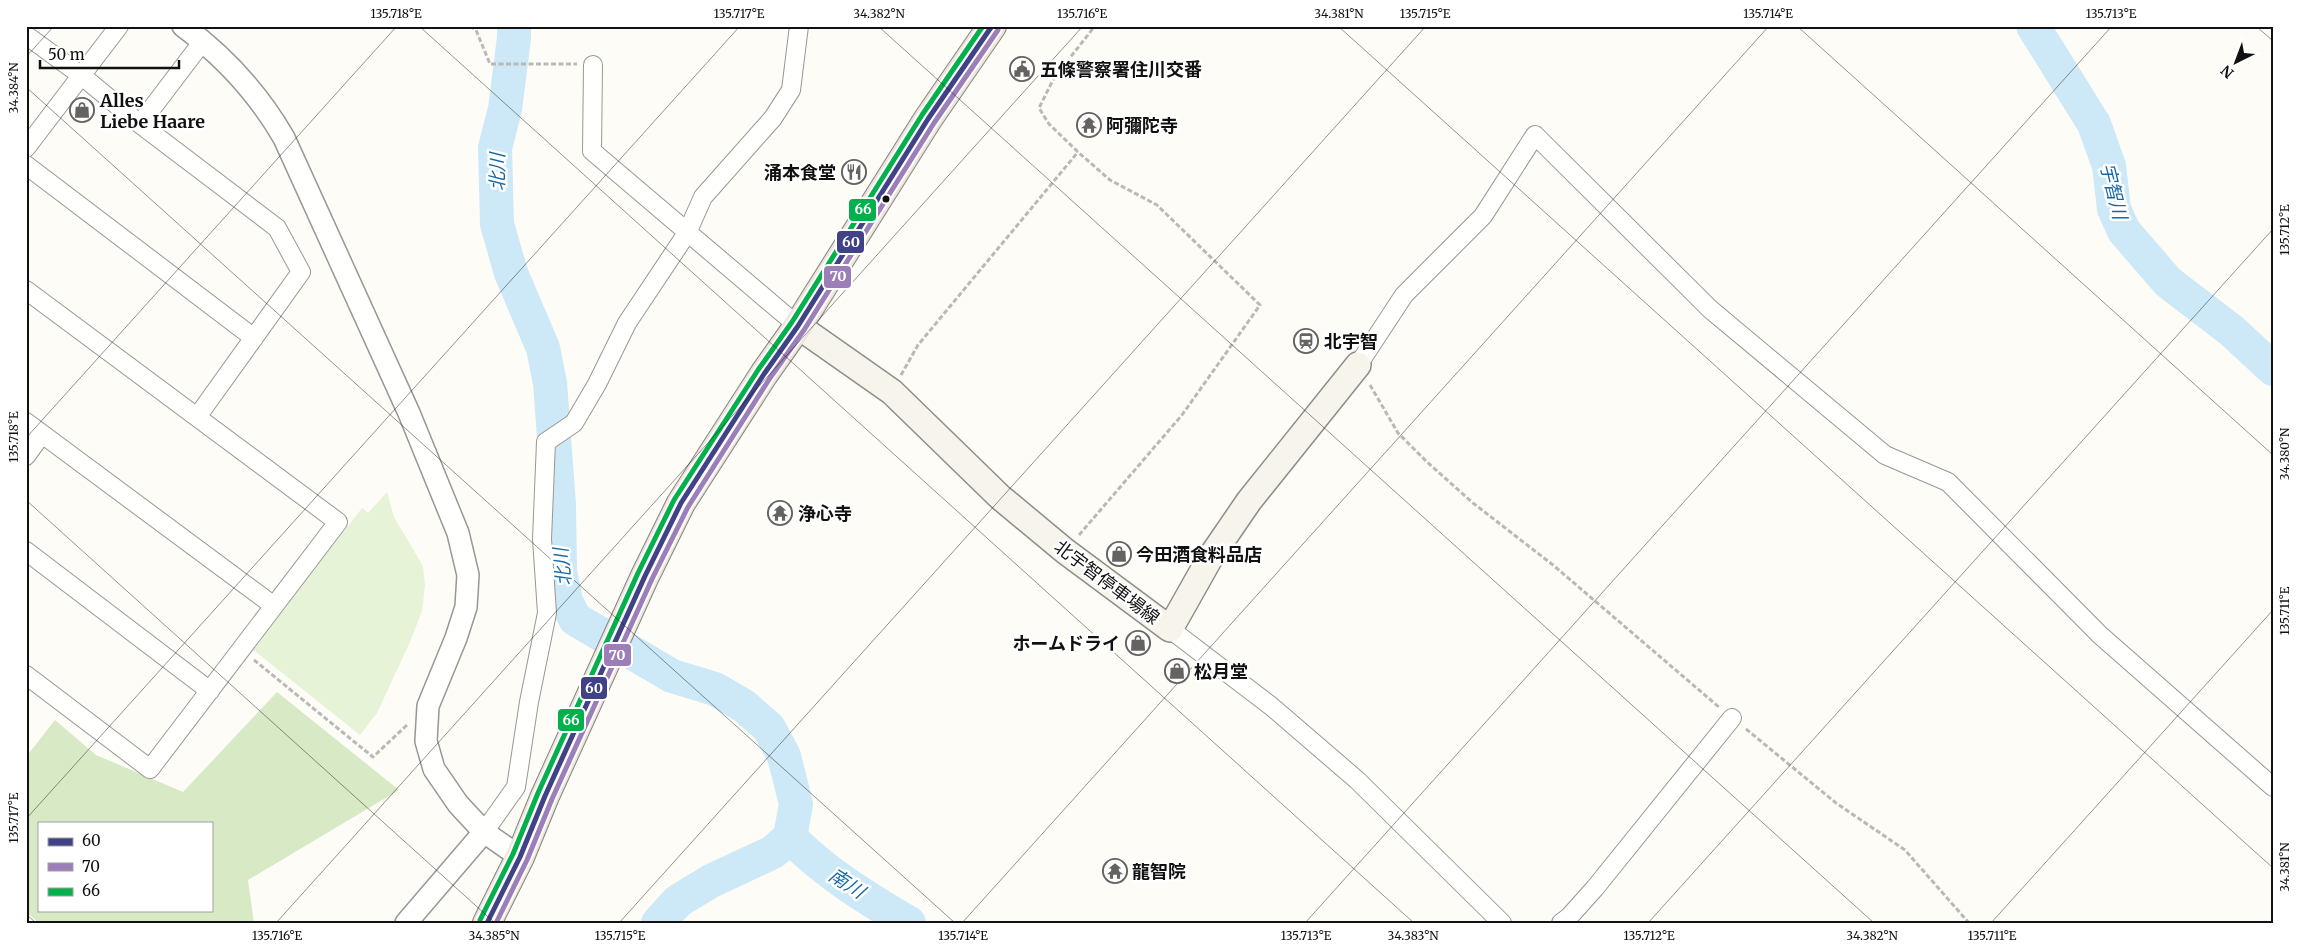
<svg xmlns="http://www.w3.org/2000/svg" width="2299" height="949" font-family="Merriweather,'Noto Sans JP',serif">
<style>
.green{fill:#e7f3d7}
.forest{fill:#d8eac5;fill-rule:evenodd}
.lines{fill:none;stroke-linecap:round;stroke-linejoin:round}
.river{stroke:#cde8f7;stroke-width:34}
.minor-casing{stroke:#979795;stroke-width:20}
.tertiary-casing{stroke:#979795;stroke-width:24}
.secondary-casing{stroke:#8e8d8b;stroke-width:28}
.trunk-casing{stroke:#858482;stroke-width:30}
.path{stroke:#b9b9b8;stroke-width:3;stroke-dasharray:5 2.5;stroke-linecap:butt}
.minor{stroke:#fffffe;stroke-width:18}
.tertiary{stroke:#fffffe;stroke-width:21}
.secondary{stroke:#f6f4eb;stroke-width:25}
.trunk{stroke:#ece5da;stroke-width:28}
.bus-1-casing{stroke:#fff;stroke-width:9}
.bus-2-casing{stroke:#fff;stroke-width:9}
.bus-3-casing{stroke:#fff;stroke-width:9}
.bus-1{stroke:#414188;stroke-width:5}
.bus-2{stroke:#9c7eb9;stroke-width:5}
.bus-3{stroke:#04b04c;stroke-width:5}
.ticks{fill:none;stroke:#111;stroke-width:1;stroke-opacity:0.45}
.bus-dot{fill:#111;stroke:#fff;stroke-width:2}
.labels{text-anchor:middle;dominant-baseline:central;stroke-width:5;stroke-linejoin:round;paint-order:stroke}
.poi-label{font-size:18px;font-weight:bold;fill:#111;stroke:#fff;text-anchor:start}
.street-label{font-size:18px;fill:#111;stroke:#fff}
.water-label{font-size:19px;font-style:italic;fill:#1768a6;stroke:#fff}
.line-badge{stroke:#fff;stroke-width:2}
.badge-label{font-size:14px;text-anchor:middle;font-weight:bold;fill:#fff}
.neatline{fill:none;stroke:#111;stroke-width:2}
.ticks-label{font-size:12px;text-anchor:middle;fill:#111}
</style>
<rect width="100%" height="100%" fill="#fdfcf7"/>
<path class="green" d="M387,492L394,517L423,566L425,585L422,611L410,642L377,713L360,735L252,649L362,508L368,513Z"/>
<path class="forest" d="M277,692L399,790L248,880L254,923H39L26,912V757L55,720L96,755L183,792ZM39,823H211V910H39Z"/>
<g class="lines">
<path class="river" d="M514,26V38L505,109L495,148L497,224L511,273L543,348L550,383L559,505L560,572L566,601L575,619L672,676L715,689L744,706L769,728L784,756L796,804L790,837L773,852L711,881L678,901L658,923
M2033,26L2094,124L2109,166L2114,209L2124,231L2168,282L2232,331L2273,369
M790,837C824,872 866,898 909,923"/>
<defs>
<path id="minor" d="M26,35L82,76L140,124L203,41
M593,65L592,151L798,326
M140,124L277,228L301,272L197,417
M26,148L119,26
M26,165L254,338
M26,290L338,522L150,769L26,675
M1358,365L1404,295L1483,216L1535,135L1710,309L1885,455L1948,482L2100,635L2273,787
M26,422L274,606
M26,456L42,434
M26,551L210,691
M1170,629L1271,706L1357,780L1502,923
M484,832L516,787L529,702L547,613L542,539L546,442L574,423L597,384L627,323L687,233L703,197L773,118L791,90L799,26
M1561,923L1569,917L1595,888L1732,718"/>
<path id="tertiary" d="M183,26C225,57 258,93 284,138L409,413L458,533L468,575L466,607L456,638L428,706L426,741L434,769L458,804L484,832L520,857
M406,923L484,832"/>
<path id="secondary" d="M798,326L892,392L1000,497L1065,551L1170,629L1210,558L1249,501L1358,365"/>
<path id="trunk" d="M487,923L520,857L545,796L645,576L681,503L764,374L798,326L928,119L992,26"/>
</defs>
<use href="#minor" class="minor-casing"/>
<use href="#tertiary" class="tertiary-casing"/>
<use href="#secondary" class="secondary-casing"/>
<use href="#trunk" class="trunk-casing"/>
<path class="path" d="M470,26L476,30L490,64H577
M901,375L918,345L1078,152
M1370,385L1398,433L1427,462L1473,503L1553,565L1720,708
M1079,535L1182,415L1260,305L1157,205L1110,180L1078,152L1049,124L1039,108L1054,78L1095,26
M254,660L373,757L407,725
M1746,729L1836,803L1905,850L1969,923"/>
<use href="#minor" class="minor"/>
<use href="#tertiary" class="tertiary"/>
<use href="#secondary" class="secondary"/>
<use href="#trunk" class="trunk"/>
<defs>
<path id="bus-1" d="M487,923L520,857L545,796L645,576L681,503L764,374L798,326L928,119L992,26"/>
<path id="bus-2" d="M496,923L527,860L552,799L652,579L688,507L770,378L804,330L934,123L998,30"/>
<path id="bus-3" d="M480,920L513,854L538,793L638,573L674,500L758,370L792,322L922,115L983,26"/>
</defs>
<use href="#bus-1" class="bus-1-casing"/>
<use href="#bus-2" class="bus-2-casing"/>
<use href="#bus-3" class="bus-3-casing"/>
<use href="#bus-1" class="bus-1"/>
<use href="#bus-2" class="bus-2"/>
<use href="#bus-3" class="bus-3"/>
</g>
<path class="ticks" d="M419,26L1414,923M878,26L1874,923M1338,26L2273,868M1797,26L2273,455M2256,26L2273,41M26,57L54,26M26,87L955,923M26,438L397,26M26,500L495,923M26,819L740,26M26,914L36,923M276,923L1083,26M619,923L1426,26M962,923L1769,26M1305,923L2112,26M1648,923L2273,229M1991,923L2273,610"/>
<defs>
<symbol id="civic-ring" viewBox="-11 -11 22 22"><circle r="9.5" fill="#fff" stroke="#646362" stroke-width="1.5"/><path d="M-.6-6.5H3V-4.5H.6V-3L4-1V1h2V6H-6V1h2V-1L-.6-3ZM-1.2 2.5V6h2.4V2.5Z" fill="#646362"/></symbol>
<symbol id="shop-ring" viewBox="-11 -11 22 22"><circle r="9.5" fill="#fff" stroke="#646362" stroke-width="1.5"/><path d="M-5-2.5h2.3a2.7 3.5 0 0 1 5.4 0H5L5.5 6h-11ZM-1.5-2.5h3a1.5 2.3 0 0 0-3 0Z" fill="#646362"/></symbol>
<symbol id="temple-ring" viewBox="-11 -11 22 22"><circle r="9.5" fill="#fff" stroke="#646362" stroke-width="1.5"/><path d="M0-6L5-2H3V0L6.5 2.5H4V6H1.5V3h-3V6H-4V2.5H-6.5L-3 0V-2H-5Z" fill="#646362"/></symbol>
<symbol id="restaurant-ring" viewBox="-11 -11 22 22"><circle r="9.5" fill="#fff" stroke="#646362" stroke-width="1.5"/><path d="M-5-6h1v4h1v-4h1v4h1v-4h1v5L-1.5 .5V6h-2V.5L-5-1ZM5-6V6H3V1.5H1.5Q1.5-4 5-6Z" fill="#646362"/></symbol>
<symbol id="station-ring" viewBox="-11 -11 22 22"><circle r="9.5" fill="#fff" stroke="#646362" stroke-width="1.5"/><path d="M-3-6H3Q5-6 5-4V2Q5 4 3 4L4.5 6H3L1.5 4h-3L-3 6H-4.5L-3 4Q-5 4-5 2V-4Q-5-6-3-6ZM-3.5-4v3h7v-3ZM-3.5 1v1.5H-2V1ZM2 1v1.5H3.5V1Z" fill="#646362"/></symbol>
</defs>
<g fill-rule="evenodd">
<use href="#civic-ring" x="1008" y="55" width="28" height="28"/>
<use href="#shop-ring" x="68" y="96" width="28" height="28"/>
<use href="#temple-ring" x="1075" y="111" width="28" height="28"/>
<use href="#restaurant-ring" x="840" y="158" width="28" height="28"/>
<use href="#station-ring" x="1292" y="327" width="28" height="28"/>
<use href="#temple-ring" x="766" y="499" width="28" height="28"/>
<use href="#shop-ring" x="1105" y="540" width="28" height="28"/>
<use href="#shop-ring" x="1124" y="629" width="28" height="28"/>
<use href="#shop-ring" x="1163" y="657" width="28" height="28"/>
<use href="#temple-ring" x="1101" y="857" width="28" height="28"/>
</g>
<circle class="bus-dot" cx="886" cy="199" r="4.5"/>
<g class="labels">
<g class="poi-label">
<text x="1040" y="69">五條警察署住川交番</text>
<text x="100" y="100">Alles<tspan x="100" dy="21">Liebe Haare</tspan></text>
<text x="1106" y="125">阿彌陀寺</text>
<text x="836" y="172" text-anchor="end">涌本食堂</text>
<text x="1324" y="341">北宇智</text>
<text x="798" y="513">浄心寺</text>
<text x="1136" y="554">今田酒食料品店</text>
<text x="1120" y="643" text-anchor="end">ホームドライ</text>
<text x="1194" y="671">松月堂</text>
<text x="1132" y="871">龍智院</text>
</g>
<g class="street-label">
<text transform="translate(1107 582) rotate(37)">北宇智停車場線</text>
</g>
<g class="water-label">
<text transform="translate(497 172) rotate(-90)">北川</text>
<text transform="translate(2114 191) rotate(76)">宇智川</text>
<text transform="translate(562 567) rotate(-96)">北川</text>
<text transform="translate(847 883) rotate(33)">南川</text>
</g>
</g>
<g class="line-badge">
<rect x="848" y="198" width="29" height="24" rx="5" fill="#04b04c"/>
<rect x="836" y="230" width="29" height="24" rx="5" fill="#414188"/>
<rect x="823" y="265" width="29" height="24" rx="5" fill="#9c7eb9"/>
<rect x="603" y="643" width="29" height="24" rx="5" fill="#9c7eb9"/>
<rect x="580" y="676" width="28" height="24" rx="5" fill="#414188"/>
<rect x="557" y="708" width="28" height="24" rx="5" fill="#04b04c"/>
</g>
<g class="badge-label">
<text x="863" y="214">66</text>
<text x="851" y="247">60</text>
<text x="838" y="281">70</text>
<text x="617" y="660">70</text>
<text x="594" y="693">60</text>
<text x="571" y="725">66</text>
</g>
<rect width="2299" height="949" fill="none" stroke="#ffffff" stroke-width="55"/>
<rect x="38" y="822" width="175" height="90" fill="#ffffff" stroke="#a0a0a0"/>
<rect x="48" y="838" width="25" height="8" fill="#414188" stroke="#a0a0a0"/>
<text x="82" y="846" font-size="15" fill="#111111">60</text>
<rect x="48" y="863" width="25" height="8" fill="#9c7eb9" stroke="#a0a0a0"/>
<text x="82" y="872" font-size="15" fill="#111111">70</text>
<rect x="48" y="888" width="25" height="8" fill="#04b04c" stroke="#a0a0a0"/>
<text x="82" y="896" font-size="15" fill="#111111">66</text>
<g transform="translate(2236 62) rotate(222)" stroke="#ffffff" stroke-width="4" paint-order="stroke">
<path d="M0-4L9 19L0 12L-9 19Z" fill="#111111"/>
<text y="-8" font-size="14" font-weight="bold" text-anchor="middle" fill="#111111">N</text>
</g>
<path d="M40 60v8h139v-8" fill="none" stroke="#111111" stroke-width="2.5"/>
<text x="48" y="60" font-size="15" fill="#111111" stroke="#ffffff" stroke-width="4" paint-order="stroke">50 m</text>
<rect x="28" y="28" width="2244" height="894" class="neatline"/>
<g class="ticks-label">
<text x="396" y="18">135.718°E</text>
<text x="739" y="18">135.717°E</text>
<text x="879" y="18">34.382°N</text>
<text x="1082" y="18">135.716°E</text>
<text x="1339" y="18">34.381°N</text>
<text x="1425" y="18">135.715°E</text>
<text x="1768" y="18">135.714°E</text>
<text x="2111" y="18">135.713°E</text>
<text transform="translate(14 88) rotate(-90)" y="4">34.384°N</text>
<text transform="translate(2285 230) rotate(-90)" y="4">135.712°E</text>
<text transform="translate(14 437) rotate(-90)" y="4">135.718°E</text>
<text transform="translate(2285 454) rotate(-90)" y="4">34.380°N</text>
<text transform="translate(2285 611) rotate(-90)" y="4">135.711°E</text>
<text transform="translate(14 818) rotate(-90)" y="4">135.717°E</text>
<text transform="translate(2285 867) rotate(-90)" y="4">34.381°N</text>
<text x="277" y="940">135.716°E</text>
<text x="494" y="940">34.385°N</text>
<text x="620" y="940">135.715°E</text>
<text x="963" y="940">135.714°E</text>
<text x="1306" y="940">135.713°E</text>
<text x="1413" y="940">34.383°N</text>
<text x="1649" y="940">135.712°E</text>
<text x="1872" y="940">34.382°N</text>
<text x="1992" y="940">135.711°E</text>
</g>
</svg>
